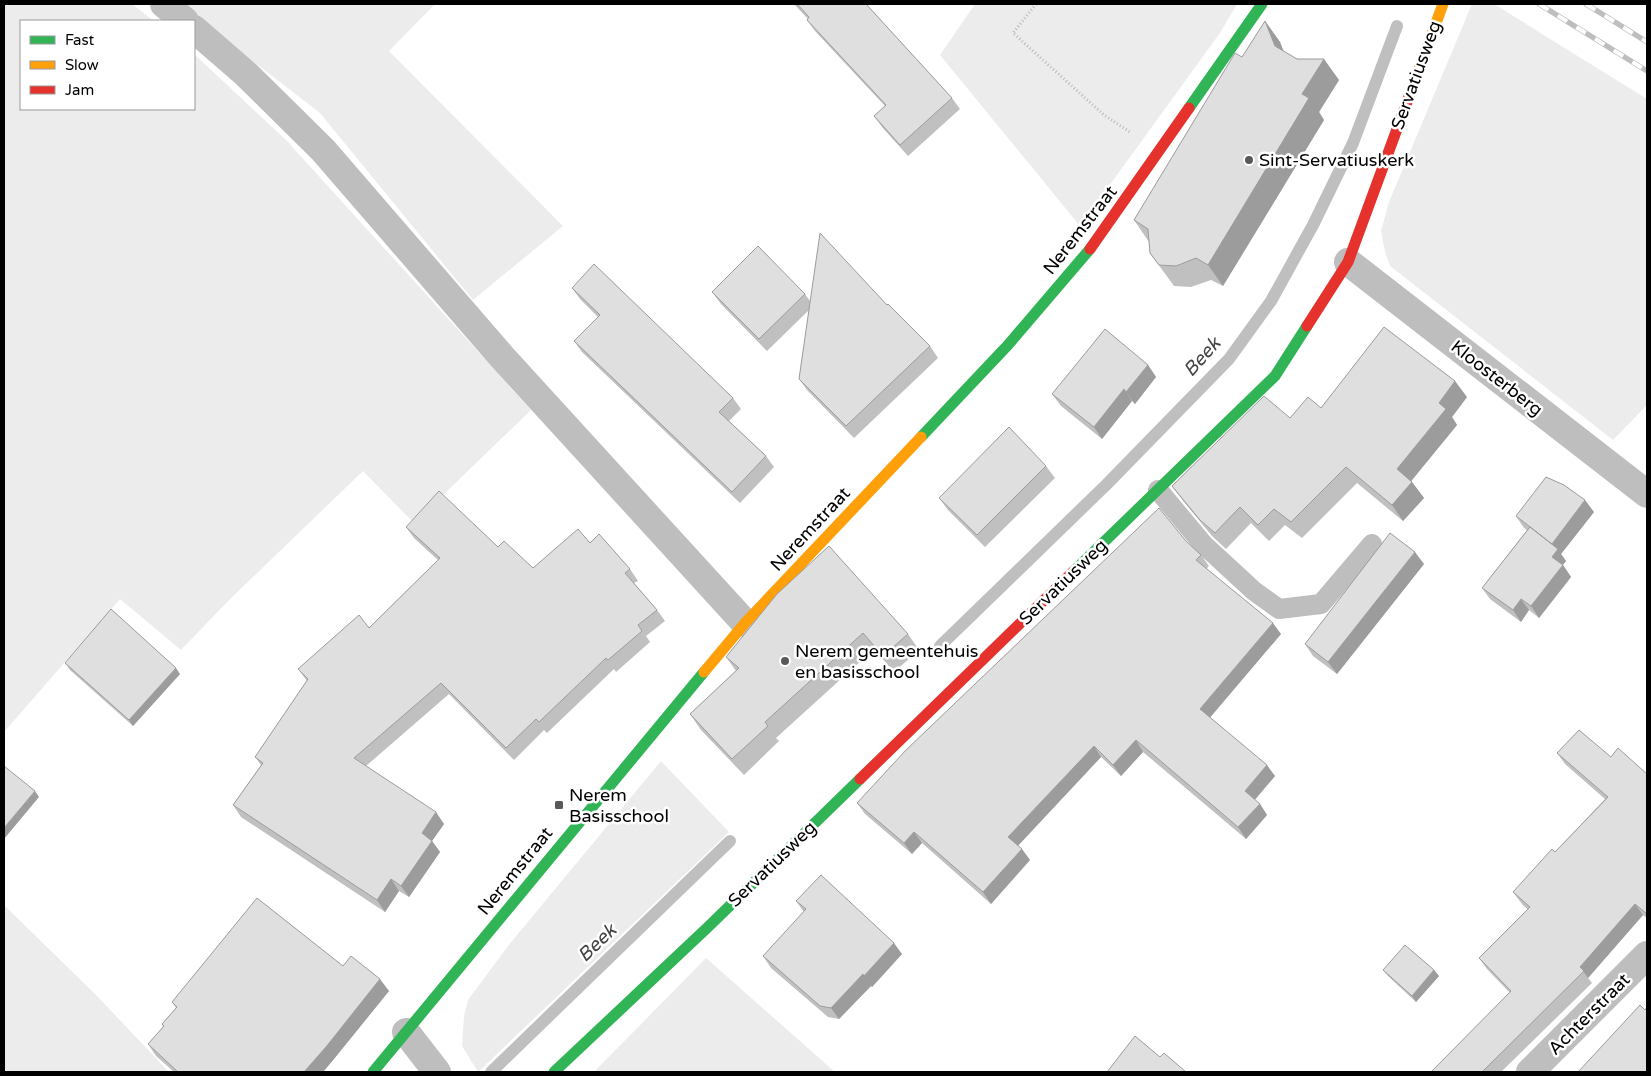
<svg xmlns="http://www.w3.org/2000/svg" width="1651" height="1076" font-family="'Varela Round',sans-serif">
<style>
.green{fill:#ececec}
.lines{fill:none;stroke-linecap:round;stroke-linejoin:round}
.stream{stroke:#bfbfbf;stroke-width:12}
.path{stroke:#b9b9b9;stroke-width:3;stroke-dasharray:1 2.5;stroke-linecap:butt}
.lane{stroke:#bebebe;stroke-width:20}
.street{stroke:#bebebe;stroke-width:28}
.fast{stroke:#30b455;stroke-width:11}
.slow{stroke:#ff9f0a;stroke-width:11}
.jam{stroke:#e5322d;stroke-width:11}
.rail-casing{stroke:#bebebe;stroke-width:5.5}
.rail{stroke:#fff;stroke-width:4;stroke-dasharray:11;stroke-linecap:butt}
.wall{fill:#c0c0c0}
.shaded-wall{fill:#9c9c9c}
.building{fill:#dfdfdf;stroke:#9c9c9c}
.poi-dot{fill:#595959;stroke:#fff;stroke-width:2}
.labels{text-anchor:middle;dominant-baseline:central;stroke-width:5;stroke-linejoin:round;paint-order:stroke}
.street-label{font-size:18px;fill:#000;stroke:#fff}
.poi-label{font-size:18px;fill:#000;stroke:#fff;text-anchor:start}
.water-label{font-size:19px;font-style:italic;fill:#444;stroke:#fff}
</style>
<rect width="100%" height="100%" fill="#fff"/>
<path class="green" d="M4,4H132L154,21H21V109H194V54L286,140L531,410L414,523L363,471L227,602L181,650L120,599L4,732Z
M179,4H435L389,51L563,226L473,300L320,113Z
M975,4H1237L1220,33L1080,226L940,55Z
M1472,4H1494L1647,99V405L1613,440L1390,266L1385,252L1381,231L1389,202Z
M661,761L729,832L478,1072L462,1046L464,1016L468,1000L508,946Z
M4,905L97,996L169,1072H4Z
M706,958L835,1072H594Z"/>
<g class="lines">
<path class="stream" d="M940,646L1107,484L1229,359L1271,301L1313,225L1353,143L1397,26
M491,1072L730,841"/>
<path class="path" d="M1036,4L1013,33L1104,115L1130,132"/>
<path class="lane" d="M1158,490L1203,544L1254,591L1279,609L1321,604L1372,544"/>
<path class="street" d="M164,4L185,21
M194,29L246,74L323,150L502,357L745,623
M1348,262L1647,494
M406,1032L437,1072
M1530,1072L1647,955"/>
<path class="fast" d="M1189,108L1262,4
M921,437L1008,345L1090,249
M1074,571L1275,376L1307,326
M373,1072L704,672
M554,1072L708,927L860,779"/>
<path class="slow" d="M1411,91L1443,4
M704,672L745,623L921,437"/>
<path class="jam" d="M1090,249L1189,108
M1307,326L1348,262L1411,91
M860,779L1074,571"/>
<defs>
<path id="rail" d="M1539,4L1647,71
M1586,4L1647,42"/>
</defs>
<use href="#rail" class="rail-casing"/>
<use href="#rail" class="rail"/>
</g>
<path class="wall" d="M794,4H866L952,98L960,109L908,156L882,127L874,116L885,106L815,31L807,20L808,19Z
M1265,21L1280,42L1283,51L1297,59L1339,80L1319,112L1324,120L1223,286L1211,280L1191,287L1174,286L1150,253L1149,242L1134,220L1242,57Z
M572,288L733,398L741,409L729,421L766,456L774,467L740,503L582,352L574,341L598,317L580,299Z
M712,292L805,294L810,301L887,305L930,346L938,358L854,438L807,390L799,379L809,310L767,351L721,304Z
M1148,365L1156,377L1135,404L1132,401L1102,439L1061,406L1052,394Z
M1467,397L1452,417L1457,425L1411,481L1424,498L1403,521L1357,483L1302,538L1285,525L1269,541L1251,523L1226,549L1212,536L1184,502L1172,486L1290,418L1321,408Z
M1046,466L1055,478L985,547L948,510L939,498Z
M1594,512L1561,554L1566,561L1563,565L1571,577L1539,618L1529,610L1521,622L1490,599L1482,588L1527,530L1524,528L1516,516Z
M406,527L498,547L533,568L590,543L630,569L638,581L634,583L657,610L665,621L646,636L650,642L616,672L614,669L547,733L544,730L514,760L449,694L366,766L444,824L432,841L440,852L409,897L399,891L385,912L241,817L233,805L261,765L255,757L307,681L298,669L369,628L438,560L414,538Z
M1186,541L1201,555L1209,566L1206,569L1281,634L1210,717L1275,776L1254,800L1260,804L1267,815L1246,839L1143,752L1121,776L1101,757L1018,845L1030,860L991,904L922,843L912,854L865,814L857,803Z
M1424,564L1337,674L1313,656L1305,644Z
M777,594L908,634L919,650L894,672L874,649L776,738L779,741L744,775L701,730L690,714L736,671L726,657Z
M65,663L180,674L133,726L70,670Z
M1557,753L1611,757L1647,774V918L1643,915L1588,978L1592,983L1501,1072H1431L1510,993L1487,969L1479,958L1528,910L1522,904L1513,892L1555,852L1605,799L1565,764Z
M796,901L902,954L872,987L871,986L839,1019L828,1017L771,968L763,956L804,912Z
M343,966L389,991L323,1072H174L156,1056L148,1044L163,1027L162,1024L176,1008L172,1002Z
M1383,970H1434L1439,976L1416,1002L1388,976Z"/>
<path class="shaded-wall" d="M1265,21L1280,42L1290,67L1275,46Z
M1324,59L1339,80L1319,112L1324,120L1223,286L1208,265L1302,94Z
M1148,365L1156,377L1135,404L1126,392Z
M1455,381L1467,397L1452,417L1457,425L1408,485L1397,469L1439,403Z
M1124,389L1132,401L1102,439L1094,427Z
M1412,482L1424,498L1403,521L1392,505Z
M1585,500L1594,512L1561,554L1566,561L1560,568L1552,557L1557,551L1552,544Z
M1415,552L1424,564L1337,674L1328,662Z
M1563,565L1571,577L1539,618L1531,606Z
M1521,599L1529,610L1521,622L1513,610Z
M1273,623L1281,634L1208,720L1200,709Z
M176,668L180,674L133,726L129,720Z
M1136,740L1143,752L1121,776L1113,765Z
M1094,746L1101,757L1016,848L1008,837Z
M1267,765L1275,776L1253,802L1245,791Z
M35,791L39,797L4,839V828Z
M1260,804L1267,815L1246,839L1238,827Z
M436,812L444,824L432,841L440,852L409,897L401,886L422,833Z
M914,832L922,843L912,854L904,843Z
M1022,849L1030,860L991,904L983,892Z
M391,879L399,891L385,912L377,900Z
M1635,904L1643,915L1588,978L1580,967Z
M894,943L902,954L872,987L864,976Z
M1434,970L1439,976L1416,1002L1412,996Z
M863,974L871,986L839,1019L831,1008Z
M380,979L389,991L334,1059L323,1072H304Z"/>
<path class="building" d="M797,4H866L952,98L900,145L874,116L886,105L807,20L809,17Z
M1265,21L1275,46L1297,59H1324L1302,94L1309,98L1208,265L1196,258L1176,266L1159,265L1150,253L1148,229L1134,220L1235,53L1242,57Z
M820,233L887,305L888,304L930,346L846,426L799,379Z
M758,246L805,294L759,339L712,292Z
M594,264L733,398L719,412L766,456L732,492L574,341L600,315L572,288Z
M1384,327L1455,381L1439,403L1446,409L1397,469L1412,482L1392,505L1346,467L1291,522L1274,509L1258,525L1240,507L1215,533L1200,520L1172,486L1264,396L1290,418L1308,397L1321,408Z
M1105,329L1148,365L1126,392L1124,389L1094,427L1052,394Z
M1009,427L1046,466L977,535L939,498Z
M1546,477L1564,485L1585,500L1552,544L1516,516Z
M439,491L498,547L504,541L533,568L578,529L590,543L599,534L630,569L625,573L657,610L638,625L642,631L608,660L606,658L539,722L536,719L506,748L441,683L354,758L436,812L422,833L432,841L401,886L391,879L377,900L233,805L263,763L255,757L308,679L298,669L359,615L369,628L440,558L406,527Z
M1159,508L1186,541L1201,555L1196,560L1273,623L1200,709L1267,765L1245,791L1260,804L1238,827L1136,740L1113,765L1094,746L1008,837L1022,849L983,892L914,832L904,843L857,803L906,750Z
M1530,527L1558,549L1552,557L1563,565L1531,606L1521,599L1513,610L1482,588Z
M1390,533L1415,552L1328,662L1305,644Z
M829,546L908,634L883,656L863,633L765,722L768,726L732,759L690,714L739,668L726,657L777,594Z
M111,609L176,668L129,720L65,663Z
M1579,730L1611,757L1618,748L1647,774V914L1635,904L1580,967L1584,971L1483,1071L1484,1072H1431L1511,991L1479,958L1530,907L1513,892L1552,849L1555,852L1608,797L1557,753Z
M4,766L35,791L4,828Z
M821,875L894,943L864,976L863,974L831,1008L820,1006L763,956L806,909L796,901Z
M257,898L343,966L351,956L380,979L326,1047L304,1072H178L148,1044L164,1026L162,1024L177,1007L172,1002Z
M1405,945L1434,970L1412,996L1383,970Z
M1640,1005L1645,1010L1647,1007V1072H1578Z
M1135,1036L1160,1057L1164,1053L1186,1072H1107Z"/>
<g class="poi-dot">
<circle cx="1249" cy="160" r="5"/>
<circle cx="785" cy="661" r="5"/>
<rect x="554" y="800" width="10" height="10" rx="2.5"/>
</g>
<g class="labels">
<g class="street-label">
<text transform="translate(1416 75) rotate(-70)">Servatiusweg</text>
<text transform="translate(1080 230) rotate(-52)">Neremstraat</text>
<text transform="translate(1497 378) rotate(38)">Kloosterberg</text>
<text transform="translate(810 529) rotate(-47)">Neremstraat</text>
<text transform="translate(1063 582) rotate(-44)">Servatiusweg</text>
<text transform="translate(772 864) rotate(-44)">Servatiusweg</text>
<text transform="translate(515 871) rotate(-51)">Neremstraat</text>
<text transform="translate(1589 1014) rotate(-45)">Achterstraat</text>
</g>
<g class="poi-label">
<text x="1259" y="160">Sint-Servatiuskerk</text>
<text x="795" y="651">Nerem gemeentehuis<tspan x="795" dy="21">en basisschool</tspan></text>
<text x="569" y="795">Nerem<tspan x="569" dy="21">Basisschool</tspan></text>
</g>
<g class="water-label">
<text transform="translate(1202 357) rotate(-48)">Beek</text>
<text transform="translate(597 943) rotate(-44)">Beek</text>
</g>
</g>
<rect width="1651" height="1076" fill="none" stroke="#000000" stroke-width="10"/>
<rect x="20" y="20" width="175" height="90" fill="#ffffff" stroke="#999999"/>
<rect x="30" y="36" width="25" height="8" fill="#30b455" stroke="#999999"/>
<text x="65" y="45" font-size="15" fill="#000000">Fast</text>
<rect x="30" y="61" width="25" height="8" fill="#ff9f0a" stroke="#999999"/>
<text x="65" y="70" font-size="15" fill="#000000">Slow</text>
<rect x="30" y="86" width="25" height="8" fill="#e5322d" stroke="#999999"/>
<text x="65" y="95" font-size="15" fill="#000000">Jam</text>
</svg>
